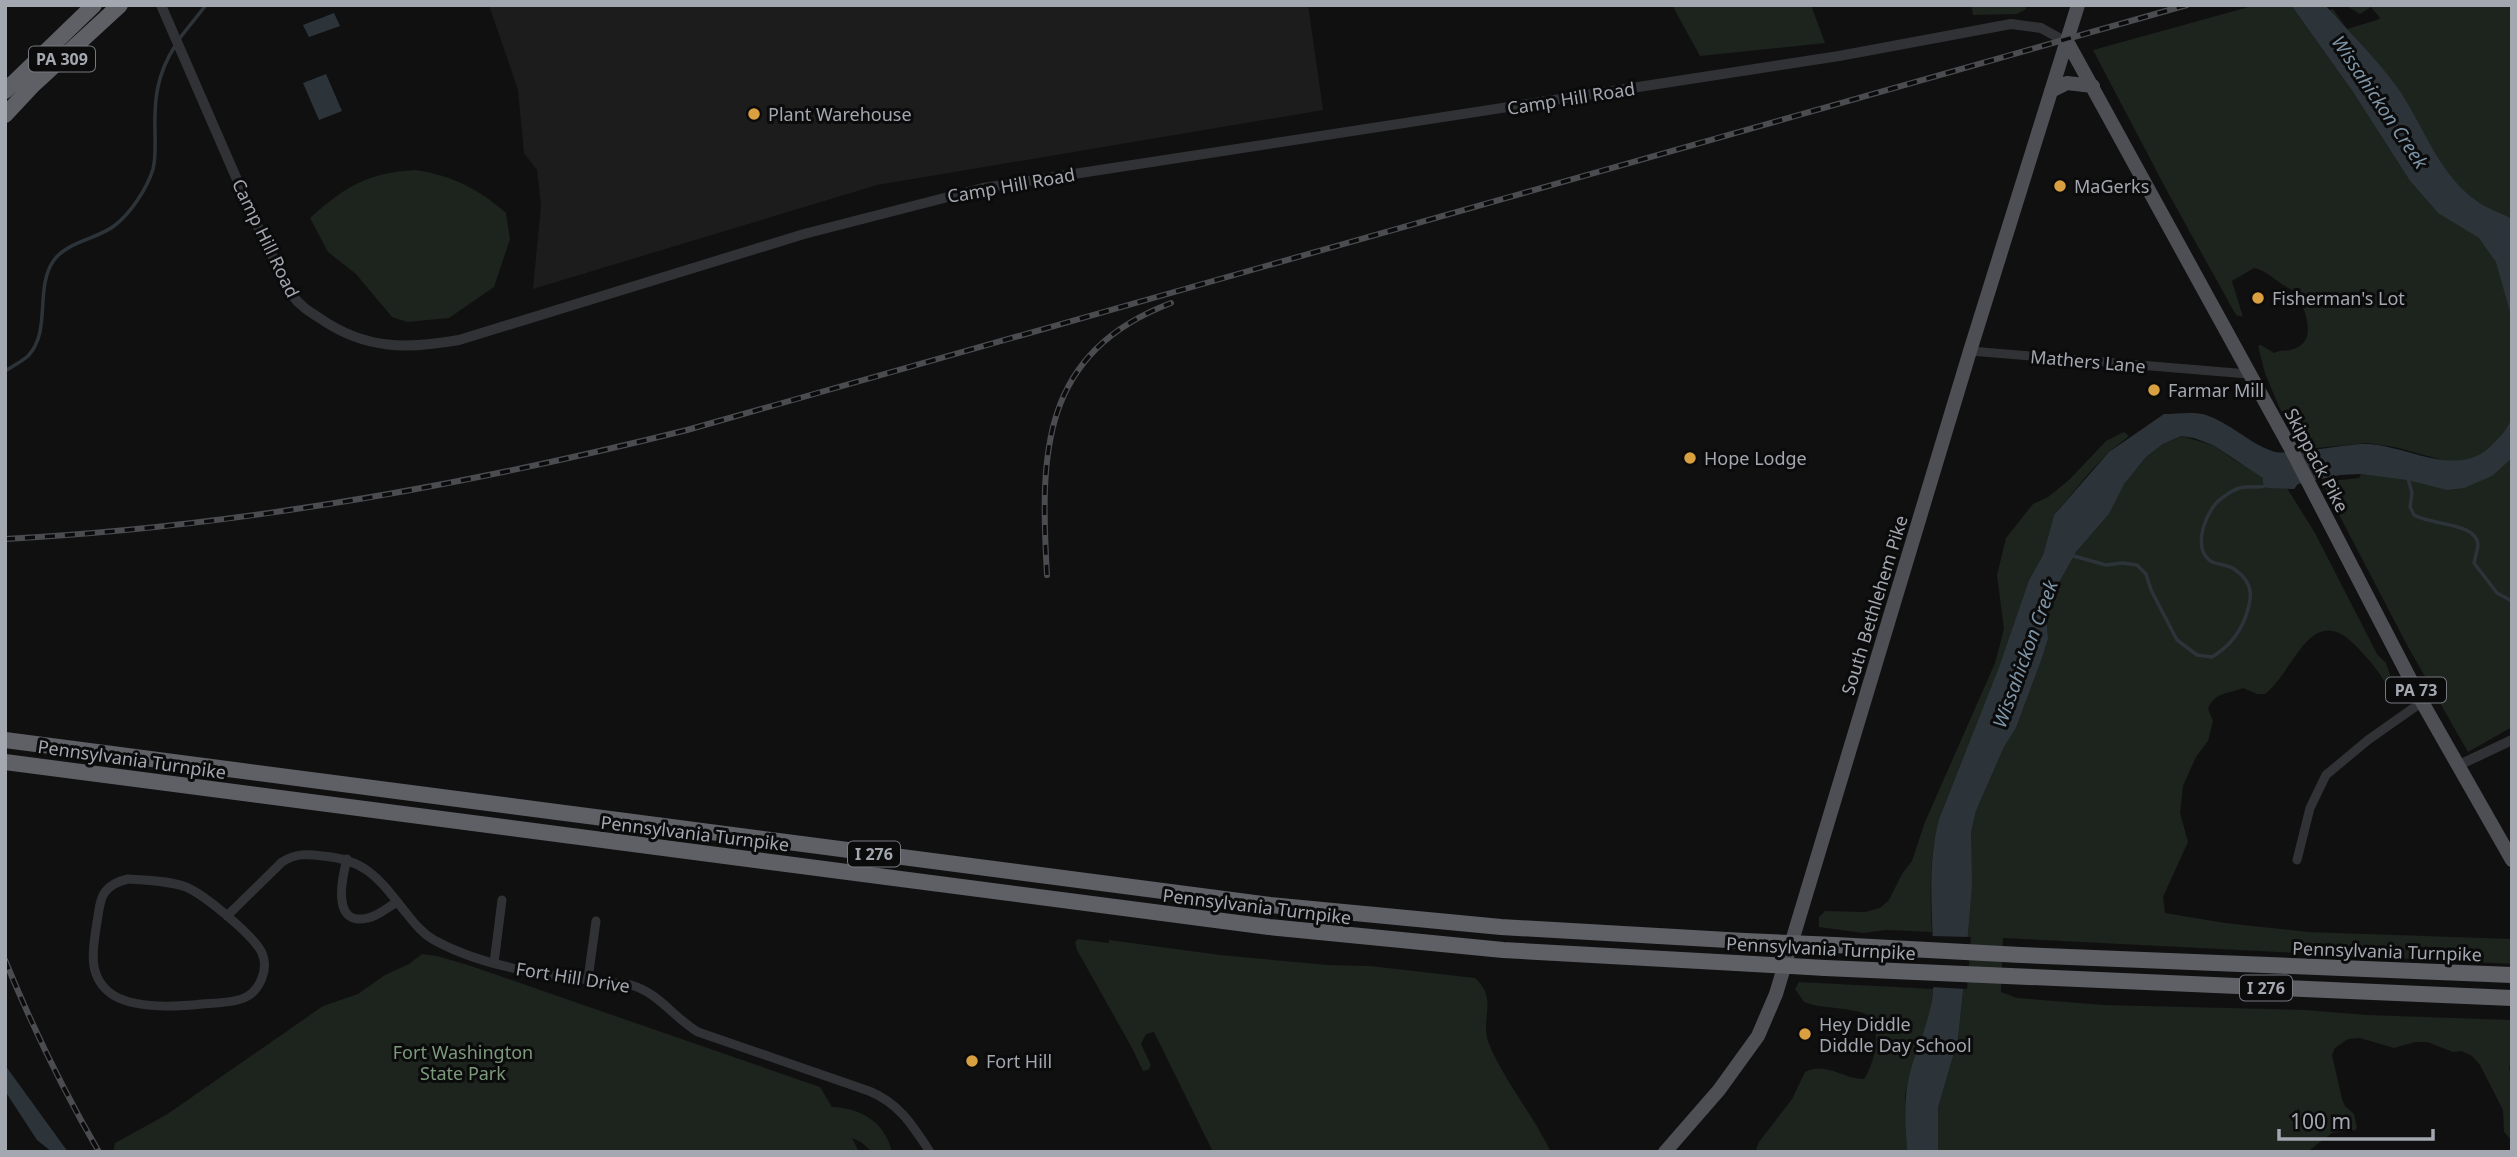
<svg xmlns="http://www.w3.org/2000/svg" width="2517" height="1157" font-family="'Noto Sans',sans-serif">
<style>
.built{fill:#1c1c1d}
.green{fill:#1d231d}
.water{fill:#2d3439}
.pier{fill:#101011}
.lines{fill:none;stroke-linecap:round;stroke-linejoin:round}
.stream{stroke:#2d3439;stroke-width:3.5}
.minor{stroke:#313235;stroke-width:9}
.tertiary{stroke:#313235;stroke-width:10}
.primary{stroke:#4d4f54;stroke-width:14}
.motorway{stroke:#5e6065;stroke-width:16}
.rail-casing{stroke:#4a4c50;stroke-width:6}
.rail{stroke:#0b0b0c;stroke-width:3.5;stroke-dasharray:10;stroke-linecap:butt}
.motorway-bridge{stroke:#5e6065;stroke-width:16}
.poi-dot{fill:#d8a040;stroke:#0b0b0c;stroke-width:2.5}
.labels{text-anchor:middle;dominant-baseline:central;stroke-width:6;stroke-linejoin:round;paint-order:stroke}
.shield{fill:#0b0b0c;stroke:#75787f;stroke-width:2}
.shield-label{font-size:16px;font-weight:bold;fill:#a3a7b0}
.street-label{font-size:18px;fill:#a3a7b0;stroke:#0b0b0c}
.poi-label{font-size:18px;fill:#a3a7b0;stroke:#0b0b0c;text-anchor:start}
.park-label{font-size:18px;fill:#7c997c;stroke:#0b0b0c}
.water-label{font-size:19px;font-style:italic;fill:#7d95a7;stroke:#0b0b0c}
</style>
<rect width="100%" height="100%" fill="#101011"/>
<path class="built" d="M489,5H1308L1323,110L877,185L533,289L541,205L537,170L524,153L518,90Z"/>
<path class="green" d="M1672,5H1811L1825,43L1700,56Z
M1971,5H2025L2026,9L2017,14L1973,15Z
M2256,5H2291L2353,92L2410,181L2438,213L2308,16L2333,9L2347,29L2377,20L2380,18L2371,7L2360,14L2345,5H2512V727L2468,752L2407,645L2322,482L2359,478L2361,474L2376,476L2442,460L2395,447L2367,443L2307,449L2279,407L2265,373L2258,346L2261,345L2274,353C2281,349 2289,352 2296,348C2319,338 2303,307 2296,291C2279,286 2271,272 2254,268L2232,281L2243,317L2236,315L2166,189L2093,50Z
M415,170C451,175 479,189 506,213L510,239L494,287L449,318L407,322L392,317L356,274L328,252L310,218C346,186 367,173 415,170Z
M2124,432L2129,436L2109,452L2090,472L2054,515L2043,555L2029,580L1999,667L1939,819C1929,857 1930,894 1932,932L1886,930L1863,933L1819,927V917L1825,911L1865,912L1880,908L1889,900L1902,874L1912,861L1925,822L1995,663L2004,629L1997,575L2006,538L2033,504L2048,497L2069,480L2106,441Z
M2181,436L2213,445L2236,461L2287,488L2315,533L2377,654L2386,663L2397,695L2396,698L2391,696C2384,676 2371,662 2357,647C2311,598 2295,671 2265,694H2257L2243,688C2229,694 2214,692 2208,709L2213,721L2208,741L2196,757L2183,786L2180,813L2188,842L2163,897L2165,913L2225,923L2308,932L2512,939V964L2003,938L2001,992L2017,998L2104,1005L2305,1010L2367,1015L2512,1020V1058L2509,1068L2512,1079V1141L2504,1132L2503,1110L2480,1065L2472,1056L2461,1051L2453,1052L2427,1042H2415L2394,1048L2360,1038L2348,1039L2335,1048L2332,1055L2342,1099L2345,1106L2354,1114L2357,1127L2356,1130L2332,1133L2307,1152H1938V1108L1958,1039L1963,991L1971,833L1976,811L2004,747L2016,728L2042,658L2048,639L2046,609L2067,568L2076,552L2109,514L2123,484L2146,457L2163,444Z
M1078,939L1109,943V940L1220,955L1328,965L1370,966L1475,978C1499,999 1479,1020 1489,1044C1505,1082 1533,1115 1551,1152H1213L1154,1032L1146,1034L1141,1044L1151,1065L1148,1070L1143,1071L1132,1048L1077,950L1075,942Z
M422,954L437,956L468,965L820,1087L832,1107C861,1108 885,1122 892,1152H872L861,1142L852,1138L859,1152H113L115,1143L166,1115L323,1006L358,994L385,975L409,964Z
M1799,982L1933,989L1930,1014L1910,1074L1905,1096L1907,1152H1755L1759,1142L1792,1099L1805,1072C1825,1061 1844,1079 1864,1079C1874,1065 1882,1031 1870,1016C1850,1006 1825,1010 1804,1002L1795,989Z"/>
<path class="water" d="M2291,5H2325C2349,32 2376,58 2397,87C2423,124 2439,176 2478,202C2488,209 2501,213 2512,219V319L2496,262L2479,238L2438,213L2410,181L2353,92Z
M334,13L340,26L309,37L303,25Z
M326,74L342,111L319,120L303,83Z
M2164,414C2177,414 2194,411 2206,415C2230,423 2249,443 2272,451C2287,457 2347,443 2368,444C2409,446 2460,481 2494,443C2502,435 2508,428 2512,417V458L2492,476L2464,488L2447,490L2408,480L2360,474L2340,475L2298,484L2294,489L2267,488L2263,483V478L2213,445L2194,438L2181,436L2163,444L2146,457L2124,484L2109,514L2076,552L2054,592L2046,609L2048,639L2042,658L2016,728L2004,747L1976,811L1971,833L1972,885L1963,991L1958,1039L1938,1108V1152H1907C1906,1127 1903,1102 1909,1077C1916,1047 1931,1021 1933,990C1936,933 1924,876 1939,819L1999,667L2029,580L2043,555L2054,515L2109,452Z
M5,1065L68,1152H52L37,1140L5,1091Z"/>
<path class="pier" d="M1929,936L1971,937L1967,989L1930,987Z"/>
<g class="lines">
<path class="stream" d="M179,39L206,5
M5,371C13,366 21,362 28,356C52,331 34,288 54,260C67,242 97,239 114,226C130,214 147,189 153,169C156,158 155,143 155,132C154,99 157,74 175,46
M2407,475L2412,493L2410,507L2414,515C2433,526 2478,522 2478,546C2477,551 2475,558 2474,563L2497,593L2512,601
M2070,555L2106,565L2122,563L2137,565L2146,574L2151,590L2177,640L2197,655L2212,657C2227,648 2237,637 2244,621C2252,600 2256,584 2234,569C2227,564 2215,565 2209,560C2192,545 2207,508 2222,498C2229,493 2237,487 2246,487C2254,486 2259,489 2267,485"/>
<path class="minor" d="M1970,351L2248,374
M347,859C342,878 331,927 368,918C378,916 388,907 397,902
M2297,860L2310,808L2326,775L2368,740L2422,702
M128,879C146,880 170,881 186,887C205,895 254,936 262,953C269,969 260,991 244,998C232,1003 215,1003 202,1004C175,1007 136,1009 113,995C86,977 93,948 97,922C99,912 99,900 105,892C111,884 119,881 128,879Z
M227,916L282,862C296,853 307,854 323,856C369,860 380,881 407,914C415,924 423,934 434,940C494,973 565,976 631,985C659,993 674,1018 698,1032L869,1091C899,1103 913,1126 930,1152
M494,963L502,900
M588,979L596,921"/>
<path class="tertiary" d="M161,5L255,221L292,295C300,306 310,312 321,319C366,350 408,349 459,340L804,234L983,188L1839,56L2011,24L2041,28L2068,43
M2459,765L2512,740"/>
<path class="primary" d="M2068,43L2291,449L2422,702L2512,860
M2051,91L2067,83L2093,86
M1665,1152L1719,1090L1758,1036L1776,994L1970,351L2078,5"/>
<path class="motorway" d="M5,91L94,5
M5,115L33,85L120,5
M5,740L1270,905L1501,927L1745,941
M5,762L1269,927L1503,950L1736,963
M1835,945L2021,955L2512,975
M1825,968L2512,998"/>
<defs>
<path id="rail" d="M5,539C235,527 463,486 687,430L2187,5
M1047,575C1040,454 1040,353 1171,303
M5,960C32,1026 63,1090 99,1152"/>
</defs>
<use href="#rail" class="rail-casing"/>
<use href="#rail" class="rail"/>
<path class="motorway-bridge" d="M1745,941L1835,945
M1736,963L1825,968"/>
</g>
<g class="poi-dot">
<circle cx="754" cy="114" r="7"/>
<circle cx="2060" cy="186" r="7"/>
<circle cx="2258" cy="298" r="7"/>
<circle cx="2154" cy="390" r="7"/>
<circle cx="1690" cy="458" r="7"/>
<circle cx="1805" cy="1034" r="7"/>
<circle cx="972" cy="1061" r="7"/>
</g>
<g class="labels">
<g class="shield">
<rect x="29" y="46.5" width="66" height="25" rx="5"/>
<rect x="2386" y="677.5" width="60" height="25" rx="5"/>
<rect x="848" y="841.5" width="52" height="25" rx="5"/>
<rect x="2240" y="975.5" width="52" height="25" rx="5"/>
</g>
<g class="shield-label">
<text x="62" y="59">PA 309</text>
<text x="2416" y="690">PA 73</text>
<text x="874" y="854">I 276</text>
<text x="2266" y="988">I 276</text>
</g>
<g class="street-label">
<text transform="translate(1571 98) rotate(-9)">Camp Hill Road</text>
<text transform="translate(1011 185) rotate(-10)">Camp Hill Road</text>
<text transform="translate(266 238) rotate(64)">Camp Hill Road</text>
<text transform="translate(2088 361) rotate(5)">Mathers Lane</text>
<text transform="translate(2317 460) rotate(62)">Skippack Pike</text>
<text transform="translate(1874 605) rotate(-73)">South Bethlehem Pike</text>
<text transform="translate(132 759) rotate(8)">Pennsylvania Turnpike</text>
<text transform="translate(695 833) rotate(7)">Pennsylvania Turnpike</text>
<text transform="translate(1257 906) rotate(7)">Pennsylvania Turnpike</text>
<text transform="translate(1821 948) rotate(3)">Pennsylvania Turnpike</text>
<text transform="translate(2387 951) rotate(2)">Pennsylvania Turnpike</text>
<text transform="translate(573 977) rotate(9)">Fort Hill Drive</text>
</g>
<g class="poi-label">
<text x="768" y="114">Plant Warehouse</text>
<text x="2074" y="186">MaGerks</text>
<text x="2272" y="298">Fisherman's Lot</text>
<text x="2168" y="390">Farmar Mill</text>
<text x="1704" y="458">Hope Lodge</text>
<text x="1819" y="1024">Hey Diddle<tspan x="1819" dy="21">Diddle Day School</tspan></text>
<text x="986" y="1061">Fort Hill</text>
</g>
<g class="park-label">
<text x="463" y="1052">Fort Washington<tspan x="463" dy="21">State Park</tspan></text>
</g>
<g class="water-label">
<text transform="translate(2380 102) rotate(56)">Wissahickon Creek</text>
<text transform="translate(2025 654) rotate(-70)">Wissahickon Creek</text>
</g>
</g>
<rect width="2517" height="1157" fill="none" stroke="#a3a7b0" stroke-width="14"/>
<path d="M2279 1129v10h154v-10" fill="none" stroke="#a3a7b0" stroke-width="3.5"/>
<text x="2290" y="1129" font-size="21" fill="#a3a7b0" stroke="#0b0b0c" stroke-width="5" paint-order="stroke">100 m</text>
</svg>
